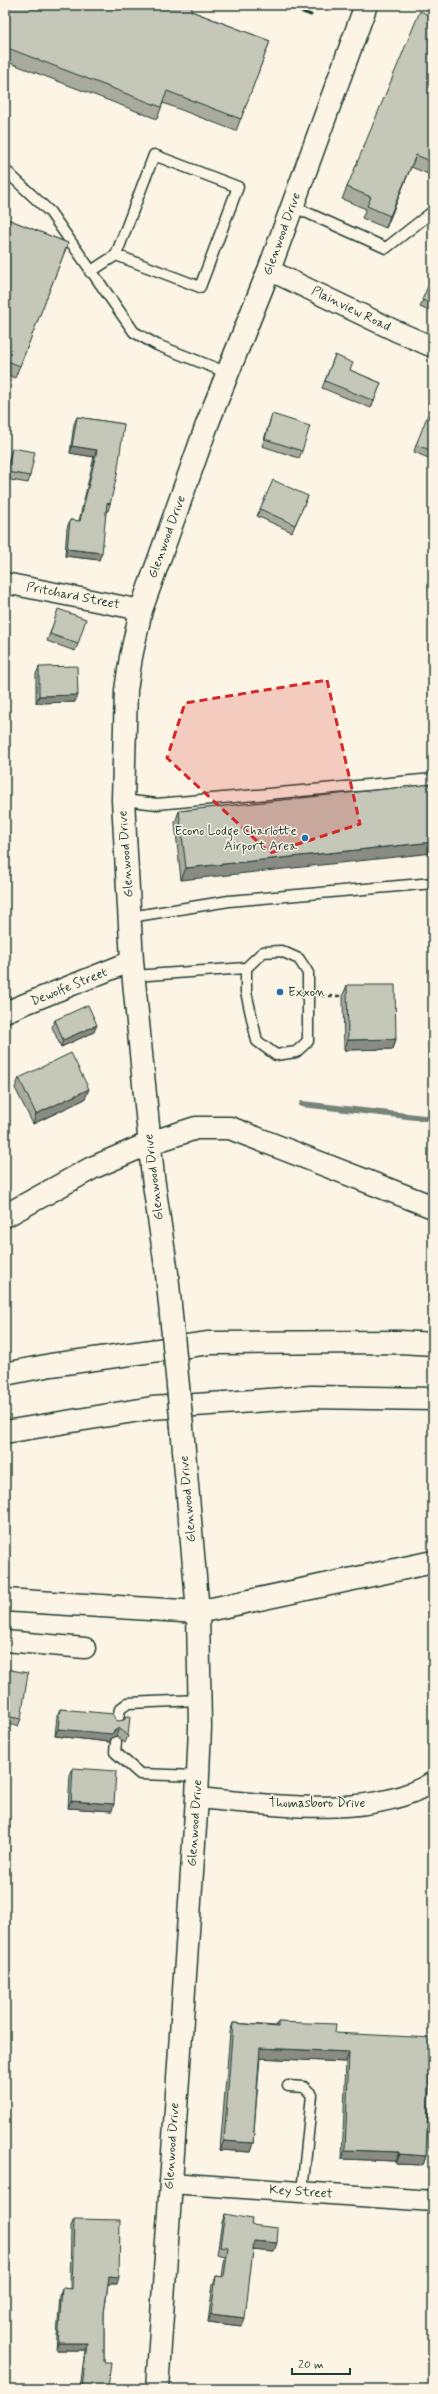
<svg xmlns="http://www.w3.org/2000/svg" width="438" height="2394" font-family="Mynerve,sans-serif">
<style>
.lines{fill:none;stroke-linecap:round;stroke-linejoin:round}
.stream{stroke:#758479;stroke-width:6}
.lane-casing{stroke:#1f3d34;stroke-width:13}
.street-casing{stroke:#1f3d34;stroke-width:23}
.secondary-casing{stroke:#1f3d34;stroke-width:25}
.highway-casing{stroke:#1f3d34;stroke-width:25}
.path{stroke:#1f3d34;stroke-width:2.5;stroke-dasharray:4 3;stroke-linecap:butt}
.lane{stroke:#fcf5e5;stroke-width:10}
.street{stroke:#fcf5e5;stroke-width:20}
.secondary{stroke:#fcf5e5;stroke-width:22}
.highway{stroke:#fcf5e5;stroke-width:22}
.rail{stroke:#1f3d34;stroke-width:3}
.secondary-bridge-casing{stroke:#1f3d34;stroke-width:25;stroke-linecap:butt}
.secondary-bridge{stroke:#fcf5e5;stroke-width:22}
.wall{fill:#a9ab9f;stroke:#1f3d34}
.shaded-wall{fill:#8a8b82;stroke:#1f3d34}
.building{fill:#c5c7b9;stroke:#1f3d34}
.marked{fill:#d62828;fill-opacity:0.2;stroke:#d62828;stroke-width:3;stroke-dasharray:8 5;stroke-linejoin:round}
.poi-dot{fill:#1f6fb2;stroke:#fcf5e5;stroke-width:1.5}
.labels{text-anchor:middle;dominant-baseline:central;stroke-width:3;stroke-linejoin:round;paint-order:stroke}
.street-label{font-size:13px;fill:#1f3d34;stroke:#fcf5e5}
.poi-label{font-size:13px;fill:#1f3d34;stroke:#fcf5e5;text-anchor:end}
</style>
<rect width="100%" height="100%" fill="#fcf5e5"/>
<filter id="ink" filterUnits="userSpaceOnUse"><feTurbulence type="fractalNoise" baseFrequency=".025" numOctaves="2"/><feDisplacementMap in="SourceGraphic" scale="8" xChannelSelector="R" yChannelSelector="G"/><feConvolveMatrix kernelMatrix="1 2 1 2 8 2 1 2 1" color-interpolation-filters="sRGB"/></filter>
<g filter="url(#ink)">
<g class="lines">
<path class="stream" d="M302,1104L433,1119"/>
<defs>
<path id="lane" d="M5,170L50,212L134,332L157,345L228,373
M292,206L386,248L432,212
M90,272L116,255L154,155L238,187L200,287L116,255
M123,800L157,804L433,779
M130,917L229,901L433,883
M134,976L246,968V992L257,1041L276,1055L296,1052L308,1041V973L299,959L281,951L263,952L246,968
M117,1722L120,1709L128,1703L199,1700
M116,1742L115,1752L140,1774L198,1776
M288,2086L304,2087L312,2095L302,2192"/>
<path id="street" d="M269,270L396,331L433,347
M5,583L141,610
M5,1012L132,961
M5,1641L85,1648
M197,1798C268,1804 370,1821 433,1782
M170,2183L433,2201"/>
<path id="secondary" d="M167,1274L153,1177L132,961L123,800L126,690L131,657L141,610L208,422L269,270L366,5
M157,2389L197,1798L200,1727L198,1612L182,1427"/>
<path id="highway" d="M5,1216L92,1168L150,1143L196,1128H230L433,1207
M5,1374L51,1365L209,1343L400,1342L433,1344
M5,1432L152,1408L311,1397L433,1399
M5,1600L198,1612L433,1562"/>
</defs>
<use href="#lane" class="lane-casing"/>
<use href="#street" class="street-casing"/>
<use href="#secondary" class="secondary-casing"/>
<use href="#highway" class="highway-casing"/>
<path class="path" d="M322,996H340"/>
<use href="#lane" class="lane"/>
<use href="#street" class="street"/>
<use href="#secondary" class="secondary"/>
<use href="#highway" class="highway"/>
<path class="rail" d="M283,5L311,15"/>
<defs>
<path id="secondary-bridge" d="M167,1274L182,1427"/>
</defs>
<use href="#secondary-bridge" class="secondary-bridge-casing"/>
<use href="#secondary-bridge" class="secondary-bridge"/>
</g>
<path class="wall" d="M5,5L191,11L270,41L236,131L163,103L157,119L5,61Z
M433,17V176L411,167L386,228L362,218L366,209L342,199L347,187Z
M5,218L68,243L15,378L5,374Z
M433,275V313L420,307Z
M335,355L350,370L381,383L371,408L322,388Z
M433,410V460L414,452L416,445Z
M272,414L302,451L299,458L262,446Z
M77,417L124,424L110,504L108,511H106L99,560L65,556L67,528L70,520L79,521L94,457L70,453L74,424Z
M12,448L30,476L28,483L5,479L10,455Z
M308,496L292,532L257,516L260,509Z
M56,617L78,644L75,651L47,641Z
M39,667L75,702L36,703V674Z
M433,784L181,880L175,823L179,811Z
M347,985L396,1039L393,1049L344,1050L343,995Z
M55,1020L94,1032L61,1047L52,1027Z
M19,1078L85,1099L33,1124L15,1088Z
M5,1669L21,1719L18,1726L5,1724Z
M60,1709L115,1719L128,1736L125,1743L116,1736L111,1738L110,1742L55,1736L57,1716Z
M73,1768L112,1811L68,1808L70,1775Z
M278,2022L335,2033L430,2068L426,2156L423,2165L396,2164V2161L342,2159L346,2062L260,2058L253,2143L250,2152L220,2150L230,2032L233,2023L276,2026Z
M225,2214L251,2225L274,2252L253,2250L242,2326L208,2322L213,2284L216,2276L222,2277L225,2256L217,2254L222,2222Z
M74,2219L117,2284H108L104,2313V2362L108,2389H80L85,2350H56L60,2295L62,2288L70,2289L71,2226Z"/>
<path class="shaded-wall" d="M416,155L411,167L386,228L390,216Z
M72,446L97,450L94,457L70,453Z
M67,549L102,553L99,560L65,556Z
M78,695L75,702L36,703L39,696Z
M433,842V853L181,880L186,868Z
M97,1025L94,1032L61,1047L63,1040Z
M396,1039L393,1049L344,1050L348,1040Z
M89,1089L85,1099L33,1124L36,1114Z
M119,1728L116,1736L111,1738L110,1742L55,1736L58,1729L114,1731Z
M71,1801L114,1804L112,1811L68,1808Z
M260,2048L349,2052L346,2062L257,2058Z
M430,2058H433V2068H427Z
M224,2141L253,2143L250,2152L220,2150Z
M345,2150L400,2152L396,2161L342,2159Z
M400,2154L426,2156L423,2165L396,2164Z
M254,2241L277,2243L274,2252L251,2250Z
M109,2276L119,2277L117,2284L106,2283Z
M211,2314L245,2318L242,2326L208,2322Z
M58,2343H87L85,2350H56Z"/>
<path class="building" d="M5,5H193L191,11L270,41L241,119L167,91L161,107L5,47Z
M420,11L433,17V162L416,155L390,216L367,206L371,197L347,187Z
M5,218L68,243L20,366L5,360Z
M433,275V304L422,300Z
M335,355L353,363L350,370L381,383L374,401L325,381Z
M430,409L433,410V451L416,445Z
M272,414L310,426L302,451L265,439Z
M77,417L124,424L117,475L110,504L107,503L102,553L67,549L70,520L80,521L97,450L72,446Z
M12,448L35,452L30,476L7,472Z
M273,480L308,496L295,525L260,509Z
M58,609L86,619L78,644L50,634Z
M77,666L78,695L39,696V667Z
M433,784V842L186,868L179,811Z
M347,985H395L396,1039L348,1040Z
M88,1005L97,1025L63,1040L55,1020Z
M71,1053L89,1089L36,1114L19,1078Z
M5,1669L28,1673L21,1719L5,1716Z
M60,1709L113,1714L115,1719L118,1721L124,1720L126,1716H130L128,1736L119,1728L114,1731L112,1734L58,1729Z
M73,1768L116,1771L114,1804L71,1801Z
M278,2022L336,2024L335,2033L433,2038V2058H430L426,2156L400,2154V2152L345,2150L349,2052L260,2048L253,2143L224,2141L233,2023L278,2027Z
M225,2214L252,2219L251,2225L278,2228L277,2243L254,2241L245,2318L211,2314L216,2276L224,2277L228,2247L220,2246Z
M74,2219L120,2220L119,2277L109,2276L104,2313V2362H111L108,2389H82L87,2343H58L62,2288L72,2289Z"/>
</g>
<path class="marked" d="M327,680L360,824L270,853L167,758L185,703Z"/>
<g class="poi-dot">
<circle cx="305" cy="838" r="4"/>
<circle cx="280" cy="992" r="4"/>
</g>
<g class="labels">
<g class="street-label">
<text transform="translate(282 234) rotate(-70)">Glenwood Drive</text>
<text transform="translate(351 309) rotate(26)">Plainview Road</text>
<text transform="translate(167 537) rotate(-70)">Glenwood Drive</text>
<text transform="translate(73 596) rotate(11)">Pritchard Street</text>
<text transform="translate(126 854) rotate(-94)">Glenwood Drive</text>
<text transform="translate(69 987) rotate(-22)">Dewolfe Street</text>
<text transform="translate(154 1177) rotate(-97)">Glenwood Drive</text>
<text transform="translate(188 1499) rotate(-95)">Glenwood Drive</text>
<text x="317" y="1803">Thomasboro Drive</text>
<text transform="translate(195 1823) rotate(-86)">Glenwood Drive</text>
<text transform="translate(172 2146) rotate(-86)">Glenwood Drive</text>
<text transform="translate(301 2192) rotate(4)">Key Street</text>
</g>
<g class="poi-label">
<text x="297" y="831">Econo Lodge Charlotte<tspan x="297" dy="15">Airport Area</tspan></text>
<text x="288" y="992" text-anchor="start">Exxon</text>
</g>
</g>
<rect width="438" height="2394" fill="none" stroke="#fcf5e5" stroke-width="20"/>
<rect x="10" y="10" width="418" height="2374" fill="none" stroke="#1f3d34" stroke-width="1.5" filter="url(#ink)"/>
<path d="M292 2368v6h58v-6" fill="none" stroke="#1f3d34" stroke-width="2"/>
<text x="298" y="2368" font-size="12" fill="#1f3d34" stroke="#fcf5e5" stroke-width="3" paint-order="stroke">20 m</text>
</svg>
